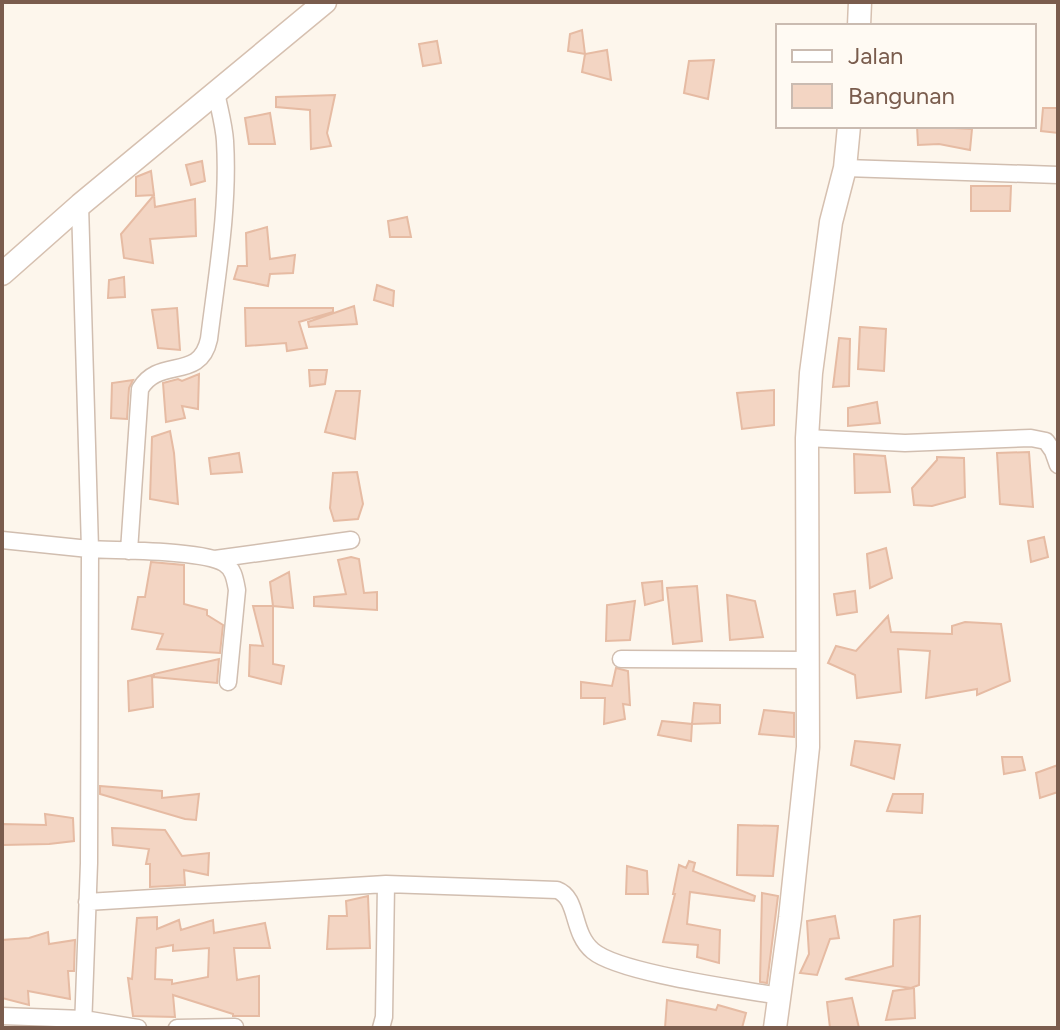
<svg xmlns="http://www.w3.org/2000/svg" width="1060" height="1030" font-family="Figtree,sans-serif">
<style>
.building{fill:#f3d5c3;stroke:#e6bba3;stroke-width:2;fill-rule:evenodd}
.lines{fill:none;stroke-linecap:round;stroke-linejoin:round}
.street-casing{stroke:#d1beb0;stroke-width:19}
.secondary-casing{stroke:#d6c0b0;stroke-width:25}
.street{stroke:#fff;stroke-width:16}
.secondary{stroke:#fff;stroke-width:22}
</style>
<rect width="100%" height="100%" fill="#fdf6ec"/>
<path class="building" d="M582,30L585,54L568,51L570,34Z
M437,41L441,63L423,66L419,44Z
M607,50L611,80L582,72L585,54Z
M714,60L708,99L684,93L689,61Z
M335,95L327,133L331,146L311,149L310,110L276,107V97Z
M1043,108H1058V133L1041,131Z
M270,113L275,144H249L245,118Z
M917,126L972,129L970,150L939,144L918,145Z
M202,161L205,181L191,185L186,165Z
M151,171L154,195L136,196V177Z
M971,186H1011L1010,211H971Z
M154,195L155,207L195,199L196,236L150,239L153,263L124,258L121,234Z
M407,217L411,237H390L388,221Z
M267,227L270,259L295,255L293,273L270,274L268,286L234,279L238,266H247L246,233Z
M124,277L125,297L108,298L109,280Z
M377,285L394,291L393,306L374,300Z
M354,306L357,324L309,327L308,322Z
M177,308L180,350L158,348L152,310Z
M245,308H333V312L299,322L307,348L287,351L286,343L246,346Z
M860,327L886,329L884,371L858,369Z
M839,338L850,339L849,386L833,387Z
M309,370H327L325,384L310,386Z
M199,374L198,409L182,406L185,418L166,422L163,383L178,379L182,381Z
M133,380L129,388L127,419L111,418L112,383Z
M774,390V425L742,429L737,393Z
M336,391H360L355,439L325,432Z
M877,402L880,423L848,426V408Z
M170,431L174,453L178,504L150,499L152,437Z
M1029,452L1033,507L1000,504L997,453Z
M239,453L242,472L211,474L209,458Z
M854,454L885,456L890,492L855,493Z
M937,457L964,458L965,497L932,506L914,505L912,488L937,460Z
M357,472L363,504L358,519L334,521L330,508L333,473Z
M1044,537L1048,557L1031,562L1028,541Z
M886,548L892,578L870,588L867,554Z
M351,557L359,559L364,593L377,592V610L314,606V597L346,594L338,560Z
M151,562L184,565V604L207,610V615L223,625L220,653L157,649L163,634L132,629L138,597H145Z
M289,572L293,608L273,606L270,582Z
M662,581L663,600L645,605L642,583Z
M697,586L702,641L673,644L667,588Z
M855,591L857,612L837,615L834,594Z
M727,595L755,601L763,637L730,640Z
M635,601L630,640L606,641L607,605Z
M253,606H273V664L284,666L281,684L249,676L250,645L263,646Z
M888,616L891,632L952,634V626L965,622L1001,624L1010,681L977,695V689L926,698L930,651L898,649L901,692L857,698L855,675L828,663L836,646L856,651Z
M219,659L217,683L154,677V674Z
M616,668L628,671L630,705L623,704L625,719L604,724L605,698H581V682L612,686Z
M152,675L153,707L129,711L128,681Z
M694,703L720,705V723L692,724Z
M764,710L794,713V737L759,734Z
M662,721L692,724L691,741L658,735Z
M855,741L900,745L894,779L851,765Z
M1002,757H1022L1025,770L1004,774Z
M1058,765V792L1040,798L1036,773Z
M100,786L162,791V798L199,794L196,820L185,819L100,794Z
M893,794H923L922,813L887,811Z
M45,814L73,818L74,841L49,844L3,845V824L46,825Z
M738,825L778,826L773,876L737,875Z
M112,828L165,830L182,856L209,853L208,875L184,870L185,885L150,887V864H146L149,849L113,845Z
M689,861L695,863L693,871L755,896L754,901L690,892L687,924L720,930L719,963L697,957L698,945L663,942L675,894H673L679,865L686,868Z
M627,866L647,871L648,894H626Z
M762,893L778,896L767,983L760,982Z
M368,896L370,948L327,949L329,916H347L346,901Z
M835,916L839,938L830,939L817,975L800,973L809,954L807,921Z
M920,916L919,985L911,988L845,979L893,966L894,920Z
M157,917V929L179,920L181,930L213,920L214,933L265,923L270,948H234L237,980L259,976V1016H233V1014L173,995L175,1017L133,1016L128,978L132,979L137,918ZM173,945V951L209,948L208,977L172,984V980L155,979L156,948Z
M48,932L49,944L75,940L74,971H68L70,999L28,991L29,1005L2,998V940L29,938Z
M914,988L915,1018L886,1020L893,991Z
M852,998L859,1028H830L827,1002Z
M667,1000L716,1010L718,1005L746,1013L742,1028H665Z"/>
<g class="lines">
<defs>
<path id="street" d="M845,168L1058,175
M80,205L90,549L89,863L83,1028
M807,438L905,443L1031,438L1046,441L1053,451L1058,465
M2,540C31,543 60,546 89,549C118,551 202,550 224,563C234,569 235,580 237,590L228,682
M129,551L140,389C159,356 200,382 209,339C217,274 229,207 225,141C224,125 219,108 216,92
M215,559L351,540
M621,659L809,660
M87,902L386,884L557,890C579,898 571,933 593,951C619,973 740,989 779,996
M2,1016L84,1019L138,1028
M177,1028L235,1027
M381,1028L384,1017L386,884"/>
<path id="secondary" d="M859,26L860,2
M2,274L80,205L325,2
M775,1028L790,918L808,747L807,438L811,373L831,222L845,168L849,126"/>
</defs>
<use href="#street" class="street-casing"/>
<use href="#secondary" class="secondary-casing"/>
<use href="#street" class="street"/>
<use href="#secondary" class="secondary"/>
</g>
<rect width="1060" height="1030" fill="none" stroke="#7a5c4d" stroke-width="8"/>
<rect x="776" y="24" width="260" height="104" fill="#fffaf3" stroke="#cabbb1" stroke-width="2"/>
<rect x="792" y="50" width="40" height="12" fill="#ffffff" stroke="#cabbb1" stroke-width="2"/>
<text x="848" y="64" font-size="24" fill="#7a5c4d">Jalan</text>
<rect x="792" y="84" width="40" height="24" fill="#f3d5c3" stroke="#cabbb1" stroke-width="2"/>
<text x="848" y="104" font-size="24" fill="#7a5c4d">Bangunan</text>
</svg>
